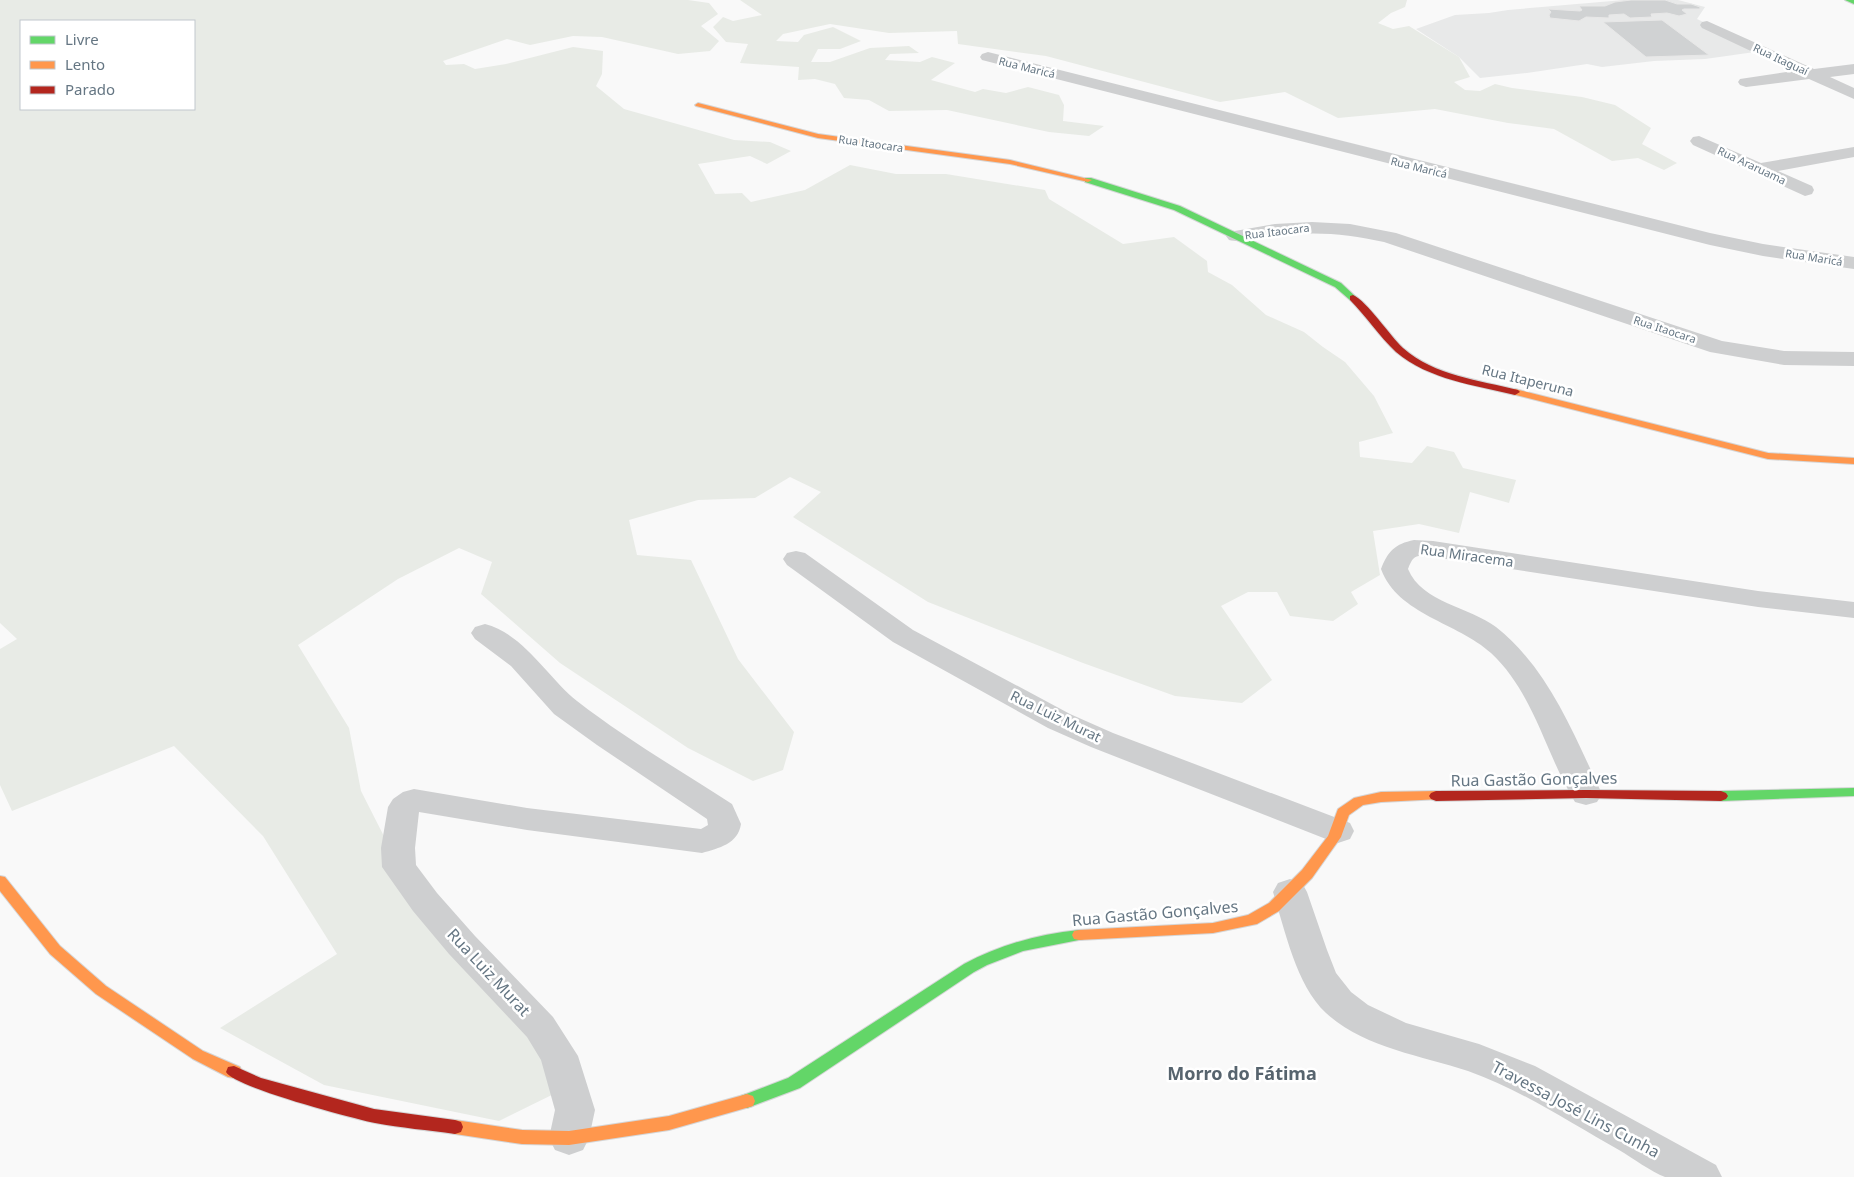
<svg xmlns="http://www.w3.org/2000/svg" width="1854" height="1177" font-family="'Noto Sans',sans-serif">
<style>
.built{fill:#e8e9e9}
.green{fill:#e8ebe6;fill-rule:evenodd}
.building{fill:#d0d2d3;stroke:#e8e8e8}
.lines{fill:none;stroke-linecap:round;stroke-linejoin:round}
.fast-casing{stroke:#d5d6d7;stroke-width:2}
.slow-casing{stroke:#d5d6d7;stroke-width:2}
.jam-casing{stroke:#d5d6d7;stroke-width:2}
.street{fill:#cecfd0;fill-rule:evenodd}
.fast{fill:#63d668;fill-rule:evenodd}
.slow{fill:#ff974d;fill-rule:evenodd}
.jam{fill:#b3261e;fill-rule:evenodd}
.labels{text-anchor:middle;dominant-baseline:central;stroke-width:5;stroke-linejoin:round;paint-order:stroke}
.far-street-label{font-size:11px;fill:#657683;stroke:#fff}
.street-label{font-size:14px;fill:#657683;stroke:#fff}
.near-street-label{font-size:16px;fill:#657683;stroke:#fff}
.near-neighbourhood-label{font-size:18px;font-weight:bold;fill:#57646e;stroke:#fff}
</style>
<rect width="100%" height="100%" fill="#f9f9f9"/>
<path class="built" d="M1624,0H1678L1705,7L1697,19L1762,51L1705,59L1654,61L1602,67L1587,64L1527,73L1480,78L1459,57L1416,29L1455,15L1489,13L1508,10Z"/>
<path class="green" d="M0,0H688L709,3L718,14L701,26L719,41L710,51L678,54L602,37L573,36L530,45L507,39L443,61L446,65L464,64L475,69L506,64L573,47L603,51L602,74L596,86L624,109L734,140L770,142L791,151L767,164L750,156L698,164L715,194L742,193L751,202L805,190L850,165L896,174H946L1045,190L1049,199L1123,244L1174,237L1207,261L1208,272L1232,285L1266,315L1304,332L1323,347L1345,362L1374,396L1393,433L1359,442L1360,457L1412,463L1427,446L1454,452L1463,468L1516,480L1509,503L1470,492L1459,533L1419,524L1373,531L1380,575L1351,592L1358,604L1333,621L1290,616L1277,592H1248L1221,606L1272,680L1242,703L1175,696L1083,663L928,602L793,517L821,492L790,477L755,498L698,500L629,520L637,555L691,560L738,659L794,732L783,770L753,781L688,748L560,663L481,594L492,562L459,548L398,579L298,645L349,728L361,791L429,925L516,999L568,1087L499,1121L324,1085L220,1028L337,954L263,836L174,746L12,811L0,785V649L17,639L0,623ZM21,21H194V109H21Z
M740,0H1407L1405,7L1391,13L1378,23L1393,29L1409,26L1459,57L1470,77L1454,82L1465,90L1480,91L1495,84L1512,88L1582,97L1615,105L1651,128L1642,144L1677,163L1664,170L1638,158L1612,161L1554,129L1508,123L1435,109L1338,118L1285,92L1220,102L1046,56L958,44L957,31L889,33L830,24L783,34L776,41L798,42L804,35L833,27L861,41L840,49H818L811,62H830L870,48L909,46L919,53L890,54L885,60L920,62L932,57L955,63L931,80L975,92L983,89L1006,93L1028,87L1059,95L1064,105L1063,121L1104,126L1089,136L1049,132L947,110L889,111L869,100L844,98L835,84L815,79L798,80L799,67L740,63L748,44L726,42L713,27L723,17L733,21L762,15Z"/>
<path class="building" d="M1631,0H1665L1677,4H1691L1700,7V9H1684L1682,10L1687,14L1679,16L1667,13L1651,14L1652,17L1630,18L1624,14L1609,15V18L1586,17L1579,21L1550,18L1549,15L1551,12L1548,9L1580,11L1582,10L1579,6H1605L1615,2Z
M1662,20L1709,55L1646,57L1603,22Z"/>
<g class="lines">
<defs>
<path id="fast" d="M1845,0H1854V4Z
M1085,178H1091L1180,206L1341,283L1357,298L1356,300H1350L1335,287L1174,210L1085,182Z
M1854,788V796L1721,801L1716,799L1714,796L1716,793L1721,791Z
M1079,930L1084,931L1086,935L1084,939L1023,951L987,965L974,972L800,1088L747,1108L741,1106L739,1101L741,1096L788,1078L964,964C1000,945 1038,934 1079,930Z"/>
<path id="slow" d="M698,103L818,134L1010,160L1092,180L1088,182L1010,164L818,138L696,106L695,105Z
M1515,389L1768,453L1854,458V464L1768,459L1512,394V390Z
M1436,791L1441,793L1443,796L1441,799L1381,802L1363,805L1349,815L1341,837L1312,878L1279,911L1257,924L1213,933L1079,940L1074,939L1072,935L1074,931L1079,930L1213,923L1248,915L1269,903L1302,870L1328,836L1338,809L1354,798L1381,792Z
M0,876L5,877L60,946L106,986L203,1051L240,1067L242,1072L240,1077L234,1078L228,1077L193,1059L96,994L50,954L0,891Z
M747,1094L753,1096L755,1101L753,1106L669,1130L569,1145L522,1144L455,1134L449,1132L447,1127L449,1122L455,1120L522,1130L569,1131L669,1116Z"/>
<path id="jam" d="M1353,295C1367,301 1390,336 1403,348C1435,376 1479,380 1518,390L1520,392L1515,395C1475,385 1429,380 1396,352C1379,336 1366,316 1350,300V296Z
M1586,790L1721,791L1726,793L1728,796L1726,799L1721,801L1586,798L1436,801L1431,799L1429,796L1431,793L1436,791Z
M234,1066L261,1078L374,1109L455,1120L461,1122L463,1127L461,1132L455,1134C428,1130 401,1128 375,1123C352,1118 234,1087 226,1072L228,1067Z"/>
</defs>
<use href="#fast" class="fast-casing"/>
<use href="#slow" class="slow-casing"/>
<use href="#jam" class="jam-casing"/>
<path class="street" d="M1707,21L1814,69L1854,64V74L1830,77L1854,88V99L1809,79L1746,87L1740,85L1738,82L1740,79L1793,71L1702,28L1700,25L1702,22Z
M988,52L1710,233L1763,244L1854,257V269L1763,256L1710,245L982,60L980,57L982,54Z
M1699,136L1761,163L1854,147V157L1778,171L1812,186L1814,190L1812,194L1805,196L1693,145L1690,141L1693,137Z
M1312,222L1350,224L1396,233L1722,341L1784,351L1854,352V366L1784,365L1710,352L1384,242C1354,235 1325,232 1295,234C1276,235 1245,244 1229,240L1226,236L1229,232L1275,224Z
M1414,540L1433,541L1758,591L1854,602V618L1758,607L1433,557C1417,556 1414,553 1408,569C1422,603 1470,607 1496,627C1549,669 1574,735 1602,794L1597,802L1586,805L1575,802C1545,753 1534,693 1491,653C1457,622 1398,615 1381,569C1388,551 1395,544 1414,540Z
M796,551L805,553L913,630L1070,714L1113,733L1350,823L1354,831L1350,839L1338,843L1326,839L1091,747L1048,728L893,642L787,565L783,559L787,553Z
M485,624C524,634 548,678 577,701C626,739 681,771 732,804L741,824C738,844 719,848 702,853L527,830L419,812L415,848L416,865L437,893L475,936L553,1017L578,1056L595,1110L589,1138L583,1150L569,1155L555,1150L549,1138L555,1110L541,1060L527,1037L449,954L413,911L382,867L381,848L388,807L393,799L403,792L414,789L527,808L701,829L708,825L707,819L597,745L554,714L511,666L475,639L471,633L475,627Z
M1290,879L1302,883L1307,892L1327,950L1336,973L1351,992L1368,1005L1406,1023L1479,1044L1535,1066L1716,1165L1722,1177C1709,1177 1676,1177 1665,1177C1651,1172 1633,1158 1619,1150C1570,1123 1522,1090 1468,1071C1420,1055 1364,1048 1326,1013C1296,985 1285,930 1273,892L1278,883Z"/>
<use href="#fast" class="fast"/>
<use href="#slow" class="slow"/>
<use href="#jam" class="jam"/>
</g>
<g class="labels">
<g class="far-street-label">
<text transform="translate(1781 59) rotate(25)">Rua Itaguaí</text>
<text transform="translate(1027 67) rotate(14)">Rua Maricá</text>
<text transform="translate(871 143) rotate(8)">Rua Itaocara</text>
<text transform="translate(1752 165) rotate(25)">Rua Araruama</text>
<text transform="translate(1419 167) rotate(14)">Rua Maricá</text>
<text transform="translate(1277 231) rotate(-7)">Rua Itaocara</text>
<text transform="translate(1814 257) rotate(9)">Rua Maricá</text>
<text transform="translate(1665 329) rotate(18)">Rua Itaocara</text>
</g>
<g class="street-label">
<text transform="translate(1528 380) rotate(14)">Rua Itaperuna</text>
<text transform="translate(1467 555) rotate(8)">Rua Miracema</text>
<text transform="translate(1056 716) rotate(26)">Rua Luiz Murat</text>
</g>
<g class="near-street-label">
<text transform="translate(1534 779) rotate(-1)">Rua Gastão Gonçalves</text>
<text transform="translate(1155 913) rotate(-5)">Rua Gastão Gonçalves</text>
<text transform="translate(489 972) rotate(47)">Rua Luiz Murat</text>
<text transform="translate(1576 1109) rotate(28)">Travessa José Lins Cunha</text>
</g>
<g class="near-neighbourhood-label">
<text x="1242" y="1073">Morro do Fátima</text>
</g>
</g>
<rect x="20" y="20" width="175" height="90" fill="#ffffff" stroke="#c1c8cd"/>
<rect x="30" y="36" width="25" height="8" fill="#63d668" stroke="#c1c8cd"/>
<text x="65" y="45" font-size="15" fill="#657683">Livre</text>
<rect x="30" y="61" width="25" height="8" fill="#ff974d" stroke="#c1c8cd"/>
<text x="65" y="70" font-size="15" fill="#657683">Lento</text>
<rect x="30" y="86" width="25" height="8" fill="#b3261e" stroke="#c1c8cd"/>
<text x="65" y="95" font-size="15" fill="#657683">Parado</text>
</svg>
